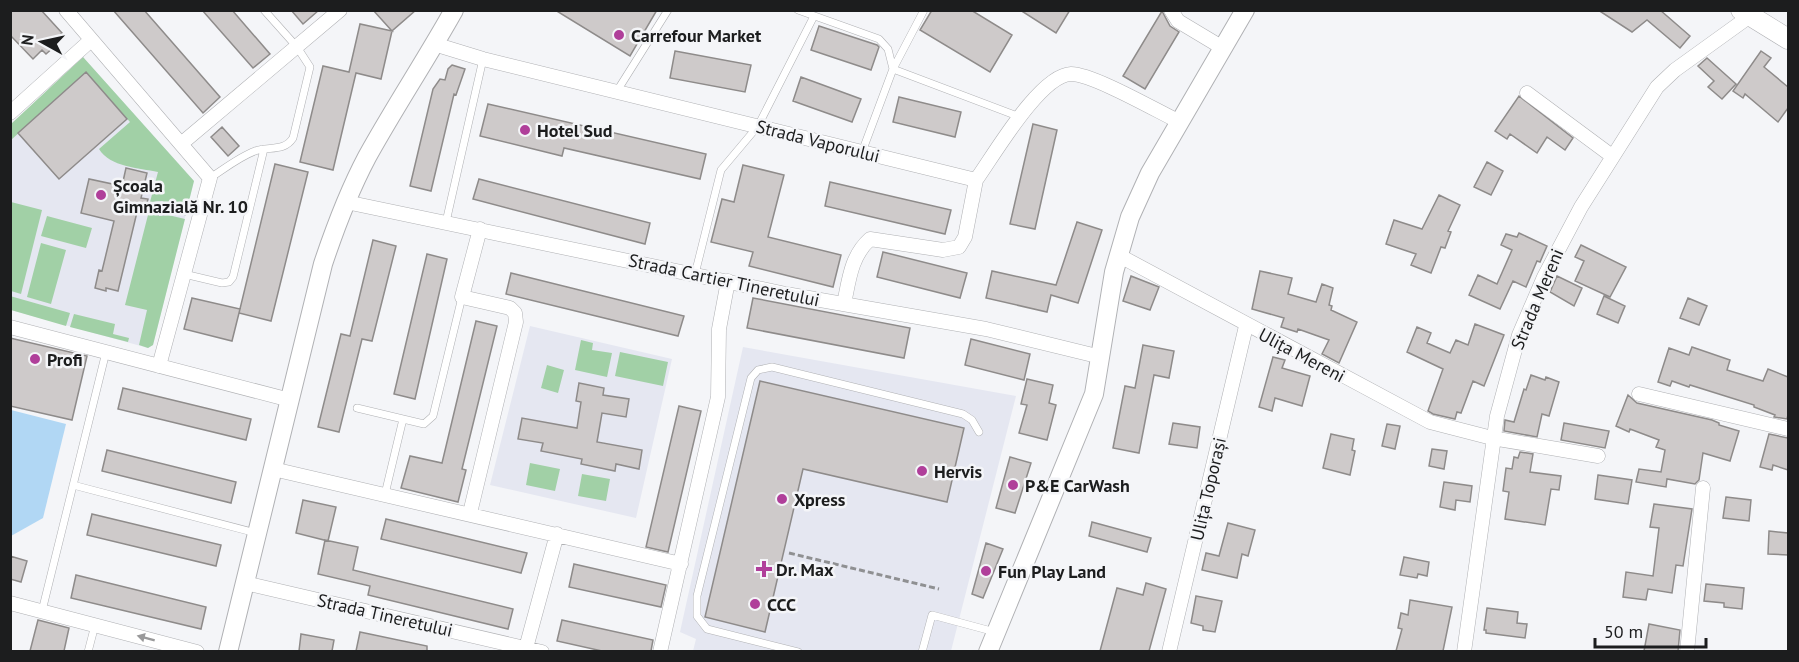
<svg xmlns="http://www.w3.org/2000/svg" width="1799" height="662" font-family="'PT Sans',sans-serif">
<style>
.built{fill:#e5e7f1}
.green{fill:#a1d0a6}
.water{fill:#b1d7f4}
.building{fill:#cecaca;stroke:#8e8b8a;stroke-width:1.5}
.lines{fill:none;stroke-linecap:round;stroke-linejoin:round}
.service-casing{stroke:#b0b1b4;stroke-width:8}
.minor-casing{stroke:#b0b1b4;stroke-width:15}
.tertiary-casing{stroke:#b0b1b4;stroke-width:20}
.secondary-casing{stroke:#b0b1b4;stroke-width:21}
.path{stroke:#8f9092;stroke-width:3;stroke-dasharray:6 3;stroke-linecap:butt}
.service{stroke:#fff;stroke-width:7}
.minor{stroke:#fff;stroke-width:14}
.tertiary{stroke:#fff;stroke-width:18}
.secondary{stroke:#fff;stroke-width:20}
.oneway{fill:#99999a}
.poi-dot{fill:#b03f9a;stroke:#f4f5f8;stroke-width:2}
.labels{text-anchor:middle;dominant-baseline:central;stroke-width:5;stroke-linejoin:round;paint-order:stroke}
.poi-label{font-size:18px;font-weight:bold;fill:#1c1d1e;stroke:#f4f5f8;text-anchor:start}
.street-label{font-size:18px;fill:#1c1d1e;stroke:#f4f5f8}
</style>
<rect width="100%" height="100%" fill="#f4f5f8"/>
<path class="built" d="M83,57L194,181L153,345L148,348L11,310V124Z
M530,326L672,359L636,518L490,485Z
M743,347L1016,396L951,651H693L696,639L680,632Z"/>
<path class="green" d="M83,57L194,181L187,209L170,206L162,201L150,202L158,172C139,168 110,167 99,149L130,122L86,72L11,140V124Z
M11,202L42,210L21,294L11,291Z
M149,211L159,216L168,215L185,219L153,345L148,348L139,345L147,310L125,305Z
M47,216L92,228L86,248L41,236Z
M41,243L66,250L51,304L27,297Z
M10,296L70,313L66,326L11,310Z
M74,314L115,324L113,334L129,338L128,342L70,327Z
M581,340L593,343L592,350L612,353L607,377L575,370Z
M620,352L668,362L663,386L615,376Z
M547,365L564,370L558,393L541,388Z
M530,463L560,469L555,491L526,485Z
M582,474L610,479L606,501L578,496Z"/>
<path class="water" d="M11,410L66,424L43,518L11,536Z"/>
<path class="building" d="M10,10H41L62,33L51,43L54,47L46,54L42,50L33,59L10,35Z
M113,10H144L220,97L203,113Z
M202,10H232L270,54L253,68Z
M291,10H319L303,24Z
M373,10H416L392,31L381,79L356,73L333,170L300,162L323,66L349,72L360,24L392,31Z
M555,10H657L630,56Z
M932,10H971L1012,35L990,72L920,30Z
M1020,10H1070L1056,33Z
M1598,10H1660L1690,36L1680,48L1647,20L1632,32Z
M1162,11L1170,26L1179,32L1145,89L1123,76Z
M819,26L877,45L879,47L871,70L811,50Z
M675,51L751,65L745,92L670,78Z
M1761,51L1771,58L1764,67L1788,87V108L1778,122L1745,94L1743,98L1733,91Z
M1707,58L1736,84L1722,99L1708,87L1714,81L1698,66Z
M452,65L465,69L456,95L454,94L431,191L410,186L433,89L440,79L445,80L448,69Z
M86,72L127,119L59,179L18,133Z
M801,77L861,99L852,122L793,101Z
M1519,96L1573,138L1565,150L1547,137L1537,153L1510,134L1507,139L1495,131Z
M899,97L961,112L955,137L893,122Z
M488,104L706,154L700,179L564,148L562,156L480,136Z
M1033,124L1057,130L1035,229L1010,224Z
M222,127L239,146L228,156L211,137Z
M1487,162L1503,171L1491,195L1474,187Z
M275,164L308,172L271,321L239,313Z
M743,165L784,175L768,237L841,255L833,287L749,266L753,252L711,242L722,199L734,202Z
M126,168L147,173L141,198L148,199L145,210L138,208L118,291L106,288V291L95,288L99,270L102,271L114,221L81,213L89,179L122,186Z
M479,179L650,223L645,244L473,199Z
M830,182L951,210L945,234L825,206Z
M1439,195L1460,205L1448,231L1451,232L1445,248L1441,247L1431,273L1411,265L1416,254L1386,244L1394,220L1422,229Z
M1077,222L1102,230L1078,303L1051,295L1047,312L986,298L992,271L1056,285Z
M1519,233L1547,246L1540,262L1537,261L1526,287L1513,281L1500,309L1469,295L1478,275L1497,284L1512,250L1501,245L1506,234L1517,237Z
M373,240L396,246L372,341L362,339L339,432L318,427L341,334L350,336Z
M1581,245L1626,267L1610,297L1575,281L1584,261L1575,257Z
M883,252L967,273L960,298L877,277Z
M427,254L447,259L415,399L394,394Z
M1260,271L1292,278L1288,294L1316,302L1322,284L1333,288L1329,305L1332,306L1331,310L1357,322L1339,363L1322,354L1329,340L1298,329L1297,332L1281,327L1284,318L1252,309Z
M511,273L684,316L678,336L506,294Z
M1131,276L1159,287L1150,310L1123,301Z
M1557,276L1582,288L1574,306L1550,292Z
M1604,296L1625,306L1618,323L1597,314Z
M192,298L240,309L232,341L184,329Z
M753,298L910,328L904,358L747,328Z
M1688,298L1707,306L1699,325L1680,318Z
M476,321L497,326L462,469L466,470L458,502L401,488L410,456L442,463Z
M1475,324L1504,335L1484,386L1473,381L1461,413L1457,412L1455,419L1433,414L1428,411L1443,369L1407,352L1417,327L1431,333L1427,343L1450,353L1456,340L1468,345Z
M10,338L87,356L72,420L10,406Z
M971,339L1030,354L1024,380L965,365Z
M1143,345L1174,351L1169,378L1154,375L1139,453L1113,448L1125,386L1135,388Z
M1692,347L1730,360L1727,370L1763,381L1768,369L1788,377V415L1787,419L1774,417L1775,415L1754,407V405L1690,385L1689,387L1672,381L1670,386L1658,382L1669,348L1689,355Z
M1273,357L1285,360L1282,368L1310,376L1302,406L1275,398L1272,411L1259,407Z
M1531,375L1545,380L1546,377L1559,382L1549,416L1542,414L1537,437L1504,431L1505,420L1514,422L1524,389L1526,390Z
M1027,379L1053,385L1049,403L1056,405L1047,440L1019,433L1027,405L1021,404Z
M760,381L964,428L947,502L803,469L765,632L705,617Z
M579,383L604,388L603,395L629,399L626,417L602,413L597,442L642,450L639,469L616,464L615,471L581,464L582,459L541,451L543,443L518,439L522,418L577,428L581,402L576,401Z
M123,388L251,419L246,440L118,409Z
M1628,395L1637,403L1712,420L1719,423V425L1739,431L1730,461L1703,453L1699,480L1695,484L1667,479L1666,487L1636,482L1639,469L1661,472L1665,450L1656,447L1659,440L1630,429L1629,432L1616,426Z
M679,406L701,411L668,552L646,547Z
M1173,423L1200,427L1197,448L1169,444Z
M1564,423L1609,431L1605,448L1561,440Z
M1387,424L1400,426L1395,449L1382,446Z
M1331,434L1354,439L1352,450L1355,451L1350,475L1323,468Z
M1769,434L1788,438V470L1773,465L1772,470L1760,467Z
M1432,449L1447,451L1444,469L1429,466Z
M107,450L236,482L231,503L102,471Z
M1520,452L1533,454L1530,472L1561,476L1559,490L1551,489L1545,525L1505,519L1509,492L1503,491L1506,468L1512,469L1514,457L1518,458Z
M1010,457L1031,463L1015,513L996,508Z
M1598,475L1632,480L1628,504L1595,499Z
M1444,482L1472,486L1470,502L1456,500L1455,510L1440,507Z
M1726,497L1751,500L1749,521L1723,518Z
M303,500L336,507L328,541L296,533Z
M1654,504L1692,509L1683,566L1676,565L1672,593L1648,589L1646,600L1623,597L1626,572L1653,576L1659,528L1650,527Z
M92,514L221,545L216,566L87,535Z
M386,519L527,553L521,573L381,539Z
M1092,522L1151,538L1147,552L1089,536Z
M1228,523L1255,530L1248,556L1242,554L1237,578L1202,570L1206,553L1219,556Z
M1769,531L1788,533V555L1768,554Z
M325,540L358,547L353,570L513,609L508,629L368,595L370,586L318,574Z
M986,543L1003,549L983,598L972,594Z
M10,556L27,561L21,582L10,579Z
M1404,557L1429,562L1427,576L1418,574L1417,578L1400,575Z
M574,564L666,585L661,607L569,587Z
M76,575L206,607L201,629L71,598Z
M1146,583L1166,589L1149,651H1100L1117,588L1143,595Z
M1706,584L1744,588L1742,609L1724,607V603L1704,601Z
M1196,596L1222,601L1215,632L1203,630V626L1191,623Z
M1410,600L1452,607L1443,651H1396L1402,629L1398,628L1401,613L1408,615Z
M1487,608L1518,612L1517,623L1527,624L1525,638L1486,633V630H1484Z
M38,620L69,628L64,651H30Z
M562,620L653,640L651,651H602L557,641Z
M1649,624L1680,630L1678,651H1644Z
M360,632L427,646V651H356Z
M301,634L334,640L332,651H299Z"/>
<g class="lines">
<defs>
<path id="service" d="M798,10L879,39L888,49L893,69L1020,117
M617,91L668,10
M862,152L893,69L924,10
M210,178C224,169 239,157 255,151C269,146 284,152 293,138L310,67L297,47L264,10
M446,222L483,59
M184,274L222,283L229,282L233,277L264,149
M695,274L721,170L758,126L814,16
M357,408L403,419
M73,485L256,533
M385,494L403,419L424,424L433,416L462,297
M42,611L106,352
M88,652L95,625
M798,652L707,629L697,616V596L751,378L758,370L772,367L963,414L972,420L979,432
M922,652L932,615L995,632"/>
<path id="minor" d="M66,10L210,178L159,366
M1171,10L1178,21L1223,48
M434,44L483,59L976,180L965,237L959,247L943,250L870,239C851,256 849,280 844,304
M1527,93L1612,156
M10,113L91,40
M181,144L340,10
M976,180C994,155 1040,75 1071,74C1093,74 1157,111 1180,122
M346,202L786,294L986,329L1101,357
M1118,255L1430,422L1492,438L1598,456
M10,327L290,400
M1639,394L1788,429
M273,469L681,564
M470,513L516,322L515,313L510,308L462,297L480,229
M245,583L542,652
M10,603L197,652
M526,648L557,534
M660,652L718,397L719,329L728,281
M1169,652L1246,326
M1464,652L1497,416L1519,335L1544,277L1581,207L1657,87L1675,70L1750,16
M1687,652L1703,488"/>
<path id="tertiary" d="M228,652L323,264C335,228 349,191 367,157C394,108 426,60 454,10
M988,652L1094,394L1114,272L1130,217L1150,173L1245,10"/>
<path id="secondary" d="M1741,10L1788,39"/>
</defs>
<use href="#service" class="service-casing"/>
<use href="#minor" class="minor-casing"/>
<use href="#tertiary" class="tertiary-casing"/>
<use href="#secondary" class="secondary-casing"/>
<path class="path" d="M155.5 209a5.5 5.5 0 1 1 11 0a5.5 5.5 0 1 1-11 0Z
M147,205L156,207
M167,209L186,214
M789,553L939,589"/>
<use href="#service" class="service"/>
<use href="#minor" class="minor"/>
<use href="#tertiary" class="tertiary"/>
<use href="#secondary" class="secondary"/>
</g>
<defs><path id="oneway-solid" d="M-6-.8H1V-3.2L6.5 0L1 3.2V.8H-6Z" transform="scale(1.5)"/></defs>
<use class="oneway" href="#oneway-solid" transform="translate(146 638) rotate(-165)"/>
<g class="poi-dot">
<circle cx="619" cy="35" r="6"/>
<circle cx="525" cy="130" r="6"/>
<circle cx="101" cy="195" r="6"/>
<circle cx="35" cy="359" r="6"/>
<circle cx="922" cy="471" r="6"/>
<circle cx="1013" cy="485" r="6"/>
<circle cx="782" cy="499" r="6"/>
<path d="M761 560h6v6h6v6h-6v6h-6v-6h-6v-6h6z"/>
<circle cx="986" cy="571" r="6"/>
<circle cx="755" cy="604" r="6"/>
</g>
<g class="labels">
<g class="poi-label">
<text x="631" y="35">Carrefour Market</text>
<text x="537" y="130">Hotel Sud</text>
<text x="113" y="185">Școala<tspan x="113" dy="21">Gimnazială Nr. 10</tspan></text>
<text x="47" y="359">Profi</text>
<text x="934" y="471">Hervis</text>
<text x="1025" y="485">P&amp;E CarWash</text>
<text x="794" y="499">Xpress</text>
<text x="776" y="569">Dr. Max</text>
<text x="998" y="571">Fun Play Land</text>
<text x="767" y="604">CCC</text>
</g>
<g class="street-label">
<text transform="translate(818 141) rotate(14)">Strada Vaporului</text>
<text transform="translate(724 280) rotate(12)">Strada Cartier Tineretului</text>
<text transform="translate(1537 299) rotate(-67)">Strada Mereni</text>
<text transform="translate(1302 355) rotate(28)">Ulița Mereni</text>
<text transform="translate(1208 489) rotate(-77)">Ulița Toporași</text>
<text transform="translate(385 615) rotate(13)">Strada Tineretului</text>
</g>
</g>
<rect width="1799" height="662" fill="none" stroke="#1c1d1e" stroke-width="24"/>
<g transform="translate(42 42) rotate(278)" stroke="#f4f5f8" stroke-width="4.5" paint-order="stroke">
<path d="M0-4.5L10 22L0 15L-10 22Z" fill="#1c1d1e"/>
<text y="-9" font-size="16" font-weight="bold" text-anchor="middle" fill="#1c1d1e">N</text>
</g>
<path d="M1595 638v9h111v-9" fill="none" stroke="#1c1d1e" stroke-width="3"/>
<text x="1604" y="638" font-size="18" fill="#1c1d1e" stroke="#f4f5f8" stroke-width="4.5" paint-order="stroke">50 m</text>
</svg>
